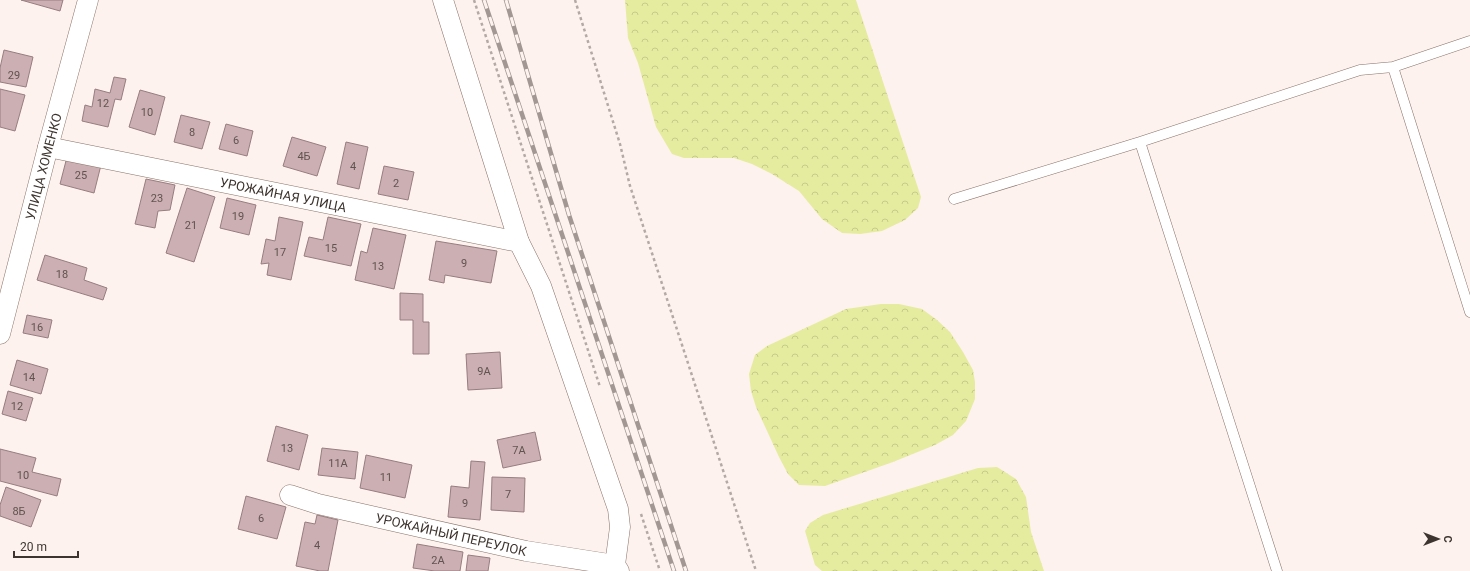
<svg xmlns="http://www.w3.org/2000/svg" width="1470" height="571" font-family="Roboto,sans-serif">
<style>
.forest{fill:url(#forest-crowns)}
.building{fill:#cbafb2;stroke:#987d80}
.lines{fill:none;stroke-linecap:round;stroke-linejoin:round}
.lane-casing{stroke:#897268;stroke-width:11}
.street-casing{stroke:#897268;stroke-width:21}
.path{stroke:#b4a9a5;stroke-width:2.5;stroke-dasharray:3 3;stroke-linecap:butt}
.lane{stroke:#fff;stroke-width:10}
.street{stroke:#fff;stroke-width:20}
.rail-casing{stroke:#a29793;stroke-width:4.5}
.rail{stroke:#fdf2ee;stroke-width:3;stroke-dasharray:9;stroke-linecap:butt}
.labels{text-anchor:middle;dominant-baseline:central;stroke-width:3;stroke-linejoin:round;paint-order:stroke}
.number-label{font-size:11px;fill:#615350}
.street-label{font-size:13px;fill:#3e342f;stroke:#fdf2ee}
</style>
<defs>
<pattern id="forest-crowns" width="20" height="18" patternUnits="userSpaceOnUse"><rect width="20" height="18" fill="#e5ec9f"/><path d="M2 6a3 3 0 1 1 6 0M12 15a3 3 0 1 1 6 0" fill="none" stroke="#c6cb89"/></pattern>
</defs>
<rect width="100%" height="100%" fill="#fdf2ee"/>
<path class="forest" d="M625,0H856L921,197L918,208L905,220L882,231L860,234L842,233L822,219L799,191L772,174L752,164L734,158H684L672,154L656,127L638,63L628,38Z
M881,304H899L922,309L937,320L950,332L963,352L973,370L975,382V399L966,421L953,435L935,445L893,462L825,486L799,485L788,474L779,457L756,407L751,391L749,374L755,355L767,346L846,309Z
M997,467L1016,479L1026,497L1031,532L1044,571H822L815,565L805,531L810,523L823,515L978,468Z"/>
<path class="building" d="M21,0H63L60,11Z
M4,50L33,57L26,87L0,82V68Z
M114,77L126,79L121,100L115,99L108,127L82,121L85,105L92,107L95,89L110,93Z
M0,89L25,95L15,131L0,127Z
M140,90L165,97L155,135L129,127Z
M181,115L210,122L202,149L174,142Z
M226,124L253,131L247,156L219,149Z
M292,137L326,147L317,176L283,166Z
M346,142L368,147L359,189L337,184Z
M67,157L101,165L94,193L60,184Z
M384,166L414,172L408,200L378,194Z
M146,179L175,185L170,210L158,211L155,228L135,224Z
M187,188L215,197L194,262L166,253Z
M227,198L256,205L249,235L220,228Z
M279,217L303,222L291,280L267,275L269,263L261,264L266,239L275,241Z
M328,217L361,224L351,266L304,256L309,237L323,240Z
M373,228L406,235L394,289L355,280L361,251L367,253Z
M436,241L497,251L491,283L445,275L444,283L429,280Z
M45,255L87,268L84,280L107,288L103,300L37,280Z
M400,293L423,294V322H429V354H413V320H400Z
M27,315L52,320L48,338L23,333Z
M500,352L502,388L468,390L466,354Z
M17,360L48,369L41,394L10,385Z
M8,391L33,398L26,421L2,414Z
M276,426L308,435L299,470L267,461Z
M535,432L541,460L503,468L497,440Z
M322,448L358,452L355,479L318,475Z
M0,449L36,458L32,472L61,479L57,496L0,481Z
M366,455L412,465L405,498L360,488Z
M471,461L485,462L480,520L448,517L451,486L469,488Z
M492,477L525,478L524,512L491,510Z
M6,487L41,500L31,527L0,516V505Z
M246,496L286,507L277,539L238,529Z
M317,515L338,520L328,571H320L296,566L305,522L315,524Z
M417,544L463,552L460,571H435L413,568Z
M468,555L490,558L488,571H466Z"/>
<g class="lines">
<defs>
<path id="lane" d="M1393,67L1470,312
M1140,142L1277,571
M954,199L1140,142L1360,70L1393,67L1470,41"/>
<g id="street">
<path d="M443,0L519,242L541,286L618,509L620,527L615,565L619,571"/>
<path id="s1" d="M48,147L519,242"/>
<path id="s2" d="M0,334L48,147L88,0"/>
<path id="s3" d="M290,495L318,504L526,551L615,565"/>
</g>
</defs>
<use href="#lane" class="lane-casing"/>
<use href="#street" class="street-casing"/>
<path class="path" d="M474,0L600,387
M575,0L620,144L630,186L756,571
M641,514L660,571"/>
<use href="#lane" class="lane"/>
<use href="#street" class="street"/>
<defs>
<path id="rail" d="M484,0L674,571
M506,0L569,215L686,571"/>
</defs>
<use href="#rail" class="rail-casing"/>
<use href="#rail" class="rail"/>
</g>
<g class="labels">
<g class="number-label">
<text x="14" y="75">29</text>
<text x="103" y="103">12</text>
<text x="147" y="112">10</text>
<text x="192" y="132">8</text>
<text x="236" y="140">6</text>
<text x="304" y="156">4Б</text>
<text x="353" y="166">4</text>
<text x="81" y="175">25</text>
<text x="396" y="183">2</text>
<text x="157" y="198">23</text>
<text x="238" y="216">19</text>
<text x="191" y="225">21</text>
<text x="331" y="248">15</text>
<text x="280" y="252">17</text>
<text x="464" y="263">9</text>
<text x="378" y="266">13</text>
<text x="62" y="274">18</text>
<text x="37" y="327">16</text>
<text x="484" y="371">9А</text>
<text x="29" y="377">14</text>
<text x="17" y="406">12</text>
<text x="287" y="448">13</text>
<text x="519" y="450">7А</text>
<text x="338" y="463">11А</text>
<text x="23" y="475">10</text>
<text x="386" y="477">11</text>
<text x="508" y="494">7</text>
<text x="465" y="503">9</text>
<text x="19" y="511">8Б</text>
<text x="261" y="518">6</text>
<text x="317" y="545">4</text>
<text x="438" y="560">2А</text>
</g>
<g class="street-label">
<text stroke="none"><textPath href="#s2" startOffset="173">УЛИЦА ХОМЕНКО</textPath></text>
<text stroke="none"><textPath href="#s1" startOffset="240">УРОЖАЙНАЯ УЛИЦА</textPath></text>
<text stroke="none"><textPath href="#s3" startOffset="166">УРОЖАЙНЫЙ ПЕРЕУЛОК</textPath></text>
</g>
</g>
<g transform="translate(1438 539) rotate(90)" stroke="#fdf2ee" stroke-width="3" paint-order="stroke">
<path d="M0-3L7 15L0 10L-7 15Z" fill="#3e342f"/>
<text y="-6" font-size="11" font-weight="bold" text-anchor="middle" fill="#3e342f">С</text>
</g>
<path d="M14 551v6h64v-6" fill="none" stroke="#3e342f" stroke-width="2"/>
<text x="20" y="551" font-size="12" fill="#3e342f" stroke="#fdf2ee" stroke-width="3" paint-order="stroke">20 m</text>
</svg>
